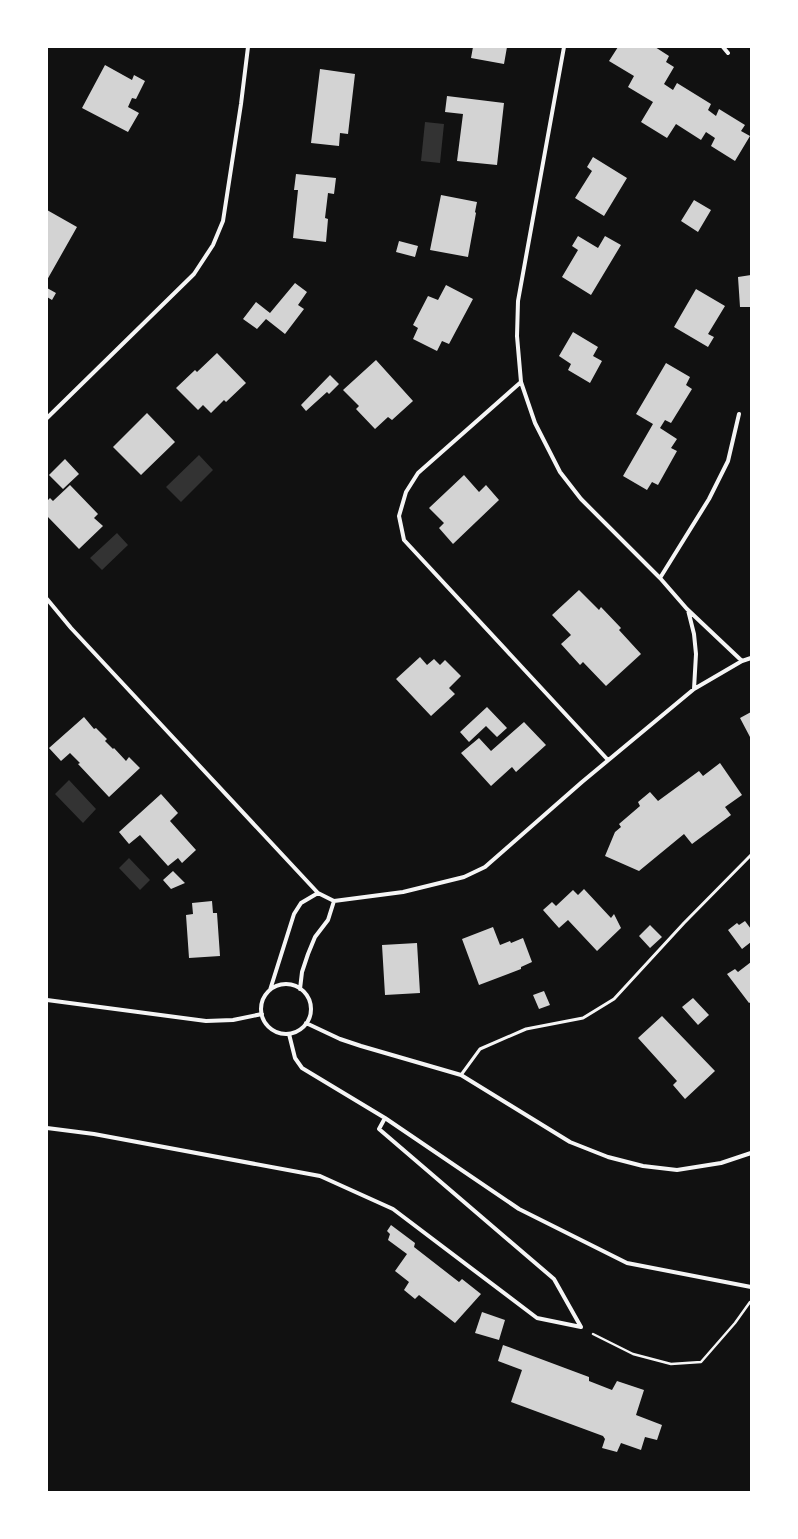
<svg xmlns="http://www.w3.org/2000/svg" width="798" height="1539" font-family="Karla,sans-serif">
<style>
.water{fill:#333}
.building{fill:#d3d3d3}
.lines{fill:none;stroke-linecap:round;stroke-linejoin:round}
.path{stroke:#f5f5f5;stroke-width:2.5}
.service{stroke:#f5f5f5;stroke-width:3}
.minor{stroke:#f5f5f5;stroke-width:4}
</style>
<rect width="100%" height="100%" fill="#111"/>
<path class="water" d="M425,122L444,124L440,163L421,161Z
M199,455L213,470L181,502L166,487Z
M117,533L128,545L102,570L90,558Z
M69,780L96,809L83,823L55,794Z
M129,858L150,880L140,890L119,868Z"/>
<path class="building" d="M473,47H507L504,64L471,58Z
M618,47H655L669,56L666,62L674,67L664,84L673,90L677,83L711,104L708,110L716,116L719,109L745,125L741,131L750,136L735,161L711,146L715,138L706,132L701,140L676,124L667,138L641,122L653,102L628,87L634,76L609,61Z
M105,65L132,80L134,75L145,81L136,99L132,98L128,107L139,113L128,132L82,108Z
M320,69L355,74L348,134L340,133L339,146L311,143Z
M447,96L504,103L497,165L457,161L463,114L445,112Z
M593,157L627,178L604,216L575,198L592,171L587,167Z
M296,174L336,178L334,194L328,193L325,218L328,219L326,242L293,238L298,190H294Z
M441,195L477,202L475,212L476,213L468,257L430,250Z
M694,200L711,210L698,232L681,221Z
M47,210L77,227L47,280Z
M578,236L598,248L605,236L621,245L591,295L562,277L578,250L572,246Z
M399,241L418,246L415,257L396,252Z
M751,275V307H740L738,277Z
M295,283L307,292L298,305L304,309L285,334L266,319L257,329L243,319L256,302L270,313Z
M446,285L473,299L449,344L442,341L437,351L413,339L418,328L413,325L428,296L438,300Z
M47,288L56,293L52,300L47,297Z
M696,289L725,306L708,334L714,337L708,347L674,327Z
M573,332L598,347L593,356L602,361L590,383L568,370L571,364L559,356Z
M217,353L246,383L226,402L224,400L211,413L203,405L198,410L176,388L195,370L197,372Z
M376,360L413,401L392,420L388,417L375,429L356,409L359,406L343,390Z
M666,363L690,377L686,385L692,389L671,423L665,420L660,428L677,439L671,448L677,451L658,485L652,482L647,490L623,476L653,424L636,414Z
M330,375L339,384L329,394L327,392L306,411L301,405Z
M147,413L175,442L141,475L113,447Z
M65,459L79,474L63,489L49,475Z
M464,475L479,492L486,485L499,500L453,544L439,528L444,523L429,508Z
M70,485L98,514L94,518L103,526L79,549L47,516L48,506L47,501L50,498L53,501Z
M579,590L599,610L601,607L621,628L619,630L641,654L606,686L583,662L580,665L561,644L571,635L552,615Z
M420,657L427,665L434,659L440,665L445,660L461,676L449,688L455,694L431,716L396,679Z
M487,707L507,728L497,737L486,726L469,742L460,732Z
M751,712V736L750,737L740,718Z
M84,717L94,729L96,728L107,739L105,741L113,749L114,748L126,761L129,757L140,768L109,797L78,764L80,763L70,753L61,761L49,748Z
M524,722L546,745L516,772L512,767L491,786L461,753L479,738L491,751Z
M720,763L742,795L725,807L731,815L692,844L684,834L639,871L605,856L615,832L621,827L619,824L640,806L638,802L650,792L658,801L699,771L703,776Z
M161,794L178,813L170,821L196,850L182,863L178,858L168,866L140,835L129,844L119,832Z
M173,871L185,883L171,889L163,880Z
M584,889L611,918L614,914L621,928L597,951L568,920L559,928L543,910L552,902L556,906L573,890L578,895Z
M212,901L213,913H217L220,956L189,958L186,915L193,914L192,903Z
M745,921L751,929V942L742,949L728,930L737,923L739,925Z
M650,925L662,937L650,948L639,936Z
M493,927L500,945L510,941L511,943L523,938L532,962L521,967V969L479,985L462,939Z
M417,943L420,993L385,995L382,945Z
M751,962V1002L749,1003L727,974L735,969L738,972Z
M544,991L550,1005L539,1009L533,995Z
M693,998L709,1015L698,1025L682,1007Z
M662,1016L715,1071L685,1099L673,1085L677,1081L638,1038Z
M391,1225L415,1243L414,1247L459,1282L462,1279L481,1294L455,1323L419,1295L415,1299L404,1290L409,1282L395,1271L407,1254L388,1240L390,1234L387,1231Z
M482,1312L505,1320L499,1340L475,1333Z
M503,1345L589,1377V1381L612,1390L617,1381L644,1390L636,1415L662,1425L657,1440L645,1437L641,1450L621,1443L617,1452L602,1448L605,1439L603,1436L511,1402L522,1370L498,1361Z"/>
<g class="lines">
<path class="path" d="M593,1334L633,1354L671,1364L701,1362L735,1323L750,1302"/>
<path class="service" d="M461,1075L480,1049L526,1029L583,1018L614,999L684,923L751,855"/>
<path class="minor" d="M564,47L518,301L517,336L521,382L535,423L560,472L581,499L660,578L687,609L742,661
M723,47L728,53
M521,382L418,473L406,492L399,516L404,540L608,760
M47,418L194,274L213,245L223,221L241,104L248,47
M660,578L709,499L728,461L739,414
M47,599L71,628L318,893L334,901
M688,610L694,634L696,654L694,689
M334,901L403,892L464,877L485,867L582,782L694,689L742,661L751,658
M261 1009a25 25 0 1 1 50 0a25 25 0 1 1-50 0Z
M300,989L302,972L308,954L315,937L328,920L334,901
M270,990L294,914L301,903L318,893
M47,1000L206,1021L233,1020L262,1014
M306,1023L340,1039L361,1046L461,1075L570,1142L608,1157L643,1166L677,1170L721,1163L751,1153
M289,1034L295,1058L302,1068L385,1118
M47,1128L94,1134L320,1176L393,1209L537,1318L581,1327L554,1279L379,1129L385,1118L519,1209L627,1263L751,1287"/>
</g>
<rect width="798" height="1539" fill="none" stroke="#ffffff" stroke-width="96"/>
</svg>
